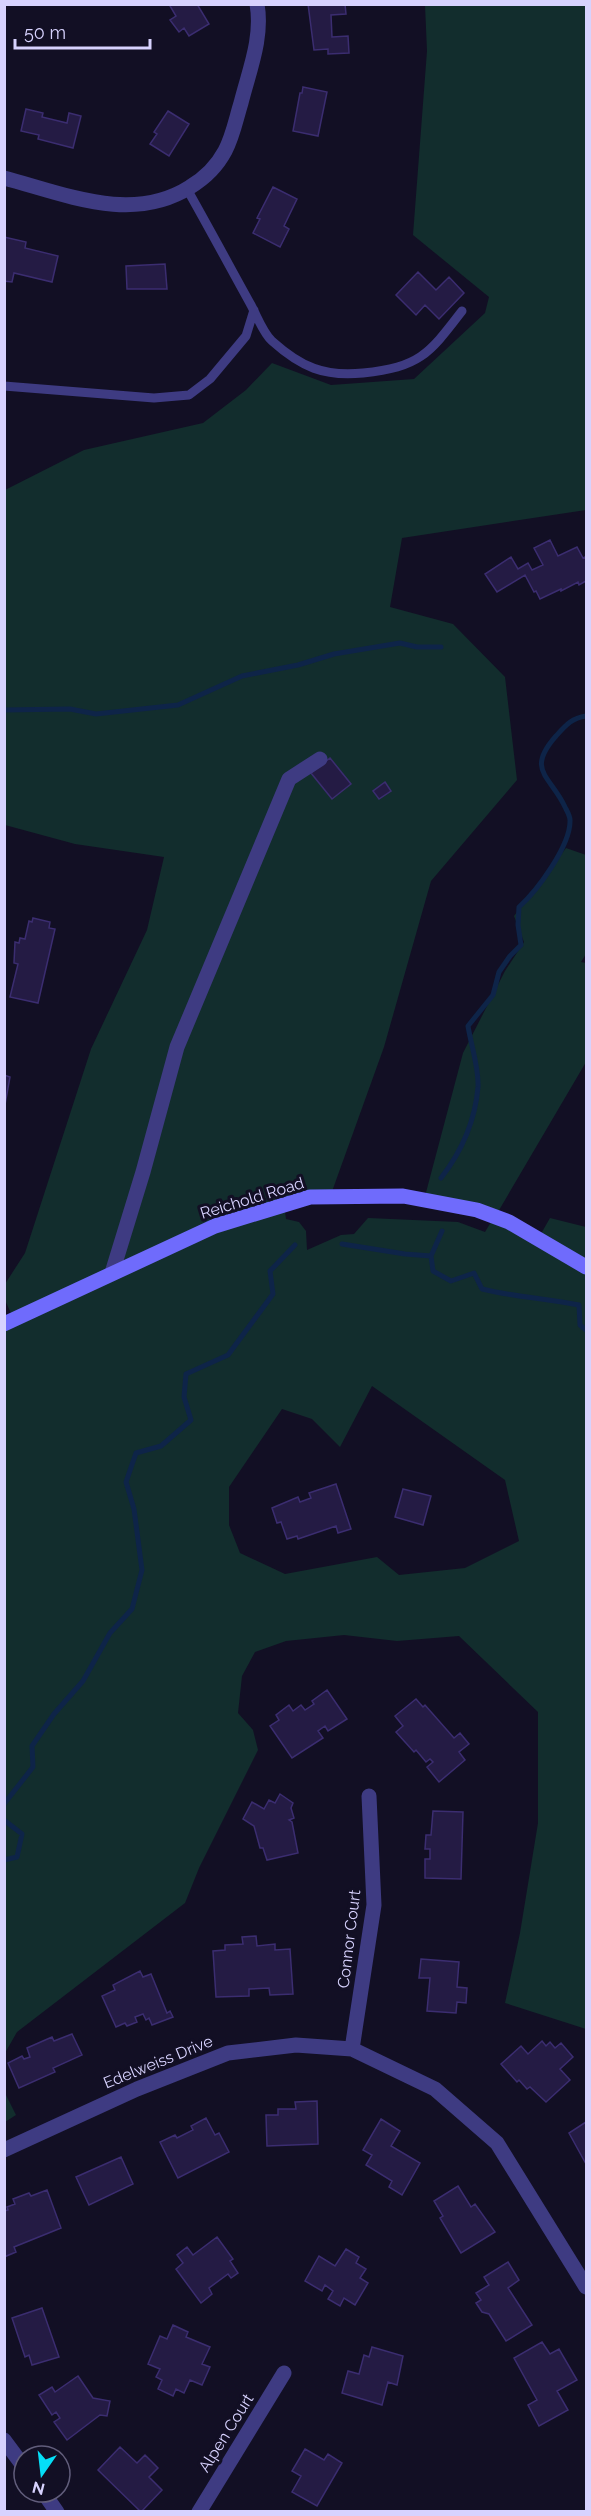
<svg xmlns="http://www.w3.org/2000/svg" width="591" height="2516" font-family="Raleway,sans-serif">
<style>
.green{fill:#122d2d;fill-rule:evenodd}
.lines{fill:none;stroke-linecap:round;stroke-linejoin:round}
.stream{stroke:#0e2448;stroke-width:5}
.building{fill:#241b44;stroke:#3b2d70;stroke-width:1.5}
.lane{stroke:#3e3b82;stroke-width:9}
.street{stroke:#3e3b82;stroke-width:15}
.secondary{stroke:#6f6bfc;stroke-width:15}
.labels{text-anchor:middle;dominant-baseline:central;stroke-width:6;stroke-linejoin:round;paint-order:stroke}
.street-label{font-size:16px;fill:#d7d2fe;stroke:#120f24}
</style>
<rect width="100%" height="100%" fill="#120f24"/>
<path class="green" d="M425,5H586V510L402,538L390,607L453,624L505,677L517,780L431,881L384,1047L330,1197L284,1205L286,1219L299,1222L306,1231L307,1250L341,1235L354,1234L368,1218L458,1222L485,1232L494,1217L424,1200L463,1053L505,971L524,942L514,916L566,848L586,855V954L581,962L586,963V1062L495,1217L538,1239L550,1218L586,1227V2029L505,2003L520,1933L538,1823V1712L459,1636L397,1641L344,1635L286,1641L255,1652L242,1676L238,1713L253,1730L258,1750L199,1868L185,1903L17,2032L5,2053L4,1324L14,1320L5,1300V1284L25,1253L91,1049L147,930L164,857L75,844L5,825V490L84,450L203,423L246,390L272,363L331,385L414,379L485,313L489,297L413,235L427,51ZM372,1386L505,1480L519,1541L465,1568L399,1575L377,1557L285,1574L240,1553L229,1525V1487L282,1409L312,1419L340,1447Z
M4,2091L16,2115L5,2122H4Z"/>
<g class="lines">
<path class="stream" d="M4,710L70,709L96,714L178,705L242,676L298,665L334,654L400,643L417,647H441
M441,1178C462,1151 475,1122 478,1087C479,1068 471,1045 468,1026L493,995L499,972L510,956L521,945L518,925L519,907C537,891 571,845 570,820C570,816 567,811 565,807C551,776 525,771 556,736C566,725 572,718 586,716
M442,1231L431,1256L433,1271L451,1281L474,1273L482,1289C514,1297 546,1298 579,1305L580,1325L586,1330
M342,1244L405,1254L431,1256
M4,1804L33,1767L32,1746L54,1714L83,1681L110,1633L132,1609L142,1570L134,1509L126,1482L136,1453L161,1446L191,1420L184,1397L186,1374L228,1355L273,1294L270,1271L295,1245
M4,1820L22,1834L17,1857L4,1860"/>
</g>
<path class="building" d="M173,4H197L209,24L189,36L184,28L179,32L170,20L176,16L170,6Z
M308,4H345L346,14L331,15L332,37L348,36L349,53L328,54V49L314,50Z
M303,87L327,92L318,136L293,131L300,93H302Z
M26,109L43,113L42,117L67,123L69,113L81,116L73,148L38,139L39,135L21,131Z
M168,111L189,124L169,156L150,144L157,134L154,132Z
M273,187L297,199L284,226L289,229L280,247L253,233L260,219L257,218Z
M4,237L26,242L25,248L58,256L52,282L14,273L12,282L4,281Z
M165,264L167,289H127L126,266Z
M418,272L436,290L449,277L464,293L439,319L425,305L416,315L396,295Z
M550,540L558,556L577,547L583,558L585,557L586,560V581L579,585L578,582L561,591V589L540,599L536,591L534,592L525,575L497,592L485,574L511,557L518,569L528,563L532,570L543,565L534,548Z
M330,758L351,784L332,799L311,773Z
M385,782L391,791L379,799L373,791Z
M33,918L50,922L49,928L55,929L38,1003L10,997L18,964L14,963L15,942L19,943L20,938L25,939L29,921L32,922Z
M4,1075L10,1077L4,1110Z
M336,1484L351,1529L338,1533L336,1526L298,1539L297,1536L287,1539L281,1522L277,1523L272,1508L298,1497L300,1502L311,1498L309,1493Z
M403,1489L431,1496L423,1525L395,1517Z
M327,1690L347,1719L328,1731L325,1726L318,1731L323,1738L292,1758L270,1726L279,1720L276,1715L289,1705L293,1711L301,1705L305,1710L314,1704L312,1701Z
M416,1699L423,1707L425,1705L454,1738L460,1733L469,1744L459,1752L465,1760L439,1782L427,1767L433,1762L430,1759L426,1762L416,1750L414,1752L396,1732L403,1726L395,1716Z
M280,1794L293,1803L291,1808L294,1818L289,1820L292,1822L298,1853L267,1860L263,1848H260L254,1826L243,1819L252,1802L264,1809L269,1800L275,1803Z
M433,1811L463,1812L461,1879L425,1878V1859H430V1849H425L426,1835H431Z
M256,1936L257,1946L275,1944V1950L290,1949L293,1994L270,1995L269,1988L249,1989V1996L216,1997L213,1951L225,1950V1945L243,1944L242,1937Z
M421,1959L459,1962L457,1987L467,1988L466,2003L457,2002L456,2013L427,2011L430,1978H419Z
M140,1971L143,1977L151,1974L167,2013L170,2011L173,2017L152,2025L149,2018L146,2020L143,2014L135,2017L137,2022L127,2026L125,2023L116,2027L102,1996L115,1990L113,1985Z
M72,2034L82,2055L53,2068L55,2072L19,2088L8,2063L22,2056L24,2059L30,2057L27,2048L52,2037L54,2041Z
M542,2041L546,2046L550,2042L555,2048L561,2043L573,2057L560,2069L570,2080L546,2102L530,2087L527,2089L519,2080L517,2082L501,2064L521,2046L528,2054Z
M317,2101L318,2144L267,2146L266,2115H278V2109H296L295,2102Z
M206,2118L215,2135L219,2133L229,2152L178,2178L160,2142L175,2135L177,2138L193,2130L191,2126Z
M381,2119L400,2131L391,2146L420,2163L402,2195L389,2187L392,2181L366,2165L372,2155L363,2150Z
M586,2122V2164L569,2133Z
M121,2157L133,2184L89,2205L76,2177Z
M458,2186L471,2207L475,2204L495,2232L461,2253L440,2218L443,2216L434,2201Z
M47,2190L61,2228L14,2247L16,2252L4,2257V2211L8,2210L7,2207L15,2204L13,2199L29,2193L31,2196Z
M217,2237L233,2259L230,2261L238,2273L231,2278L228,2274L209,2288L212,2294L201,2303L176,2269L183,2263L177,2255L187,2247L193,2255Z
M346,2249L359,2257L356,2263L366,2269L360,2278L368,2283L355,2305L344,2298L340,2306L328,2299L333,2291L325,2285L322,2291L305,2281L319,2256L335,2266Z
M508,2262L519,2280L508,2288L532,2325L506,2341L489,2314L482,2312L476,2303L481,2300L476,2293L489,2285L484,2277Z
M42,2308L59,2357L32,2365L29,2355L25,2357L12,2318Z
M173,2325L188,2332L186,2337L210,2347L202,2364L210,2367L202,2385L190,2380L184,2393L176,2389L173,2396L158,2389L162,2380L156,2377L160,2369L148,2364L160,2336L167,2339Z
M542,2342L550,2354L559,2349L577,2380L557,2391L568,2410L539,2426L528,2405L537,2400L514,2358Z
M372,2347L403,2356L397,2385L388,2382L382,2405L342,2393L348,2371L359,2374L364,2355L369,2357Z
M78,2376L93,2398L110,2401L107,2416L100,2415L67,2440L54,2422L60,2418L56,2412L52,2415L39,2395L52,2387L55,2392Z
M120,2447L137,2463L145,2455L158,2468L149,2477L162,2490L141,2512L98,2470Z
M305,2449L324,2460L328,2454L342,2463L317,2506L292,2492L301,2476L292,2471Z"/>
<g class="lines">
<path class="lane" d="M187,189C209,228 230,267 251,305C257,316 263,333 272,341C301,367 324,377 363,373C420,367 429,354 462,311
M4,386L154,398L189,395L210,379L246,336L254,310"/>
<path class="street" d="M4,178C65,194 132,224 190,187C205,178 217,166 225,151C233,136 236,119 241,103C249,71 263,38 257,4
M112,1273L143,1172L177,1047L289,779L320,759
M352,2049L374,1905L369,1796
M4,2150L137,2089L228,2053L296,2045L352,2049L435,2089L497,2143L586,2287
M4,2440L24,2467
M43,2492L57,2512
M199,2512L284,2373"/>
<path class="secondary" d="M4,1324L215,1226L310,1197L403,1196L477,1210L509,1222L586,1267"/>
</g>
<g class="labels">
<g class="street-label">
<text transform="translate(252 1198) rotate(-17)">Reichold Road</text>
<text transform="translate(349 1939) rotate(-83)">Connor Court</text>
<text transform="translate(158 2062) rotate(-22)">Edelweiss Drive</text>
<text transform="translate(226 2433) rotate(-58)">Alpen Court</text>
</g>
</g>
<rect width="591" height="2516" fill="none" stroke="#d7d2fe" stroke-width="12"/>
<g transform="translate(42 2474) rotate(194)"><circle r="28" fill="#120f24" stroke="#615d7b" stroke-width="1.5"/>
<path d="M0-4.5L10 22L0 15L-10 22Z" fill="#05def7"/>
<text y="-9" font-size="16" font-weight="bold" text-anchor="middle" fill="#d7d2fe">N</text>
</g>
<path d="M15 39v9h135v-9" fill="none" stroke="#d7d2fe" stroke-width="3"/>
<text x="24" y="39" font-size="18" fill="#d7d2fe" stroke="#120f24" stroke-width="4.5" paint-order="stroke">50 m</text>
</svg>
